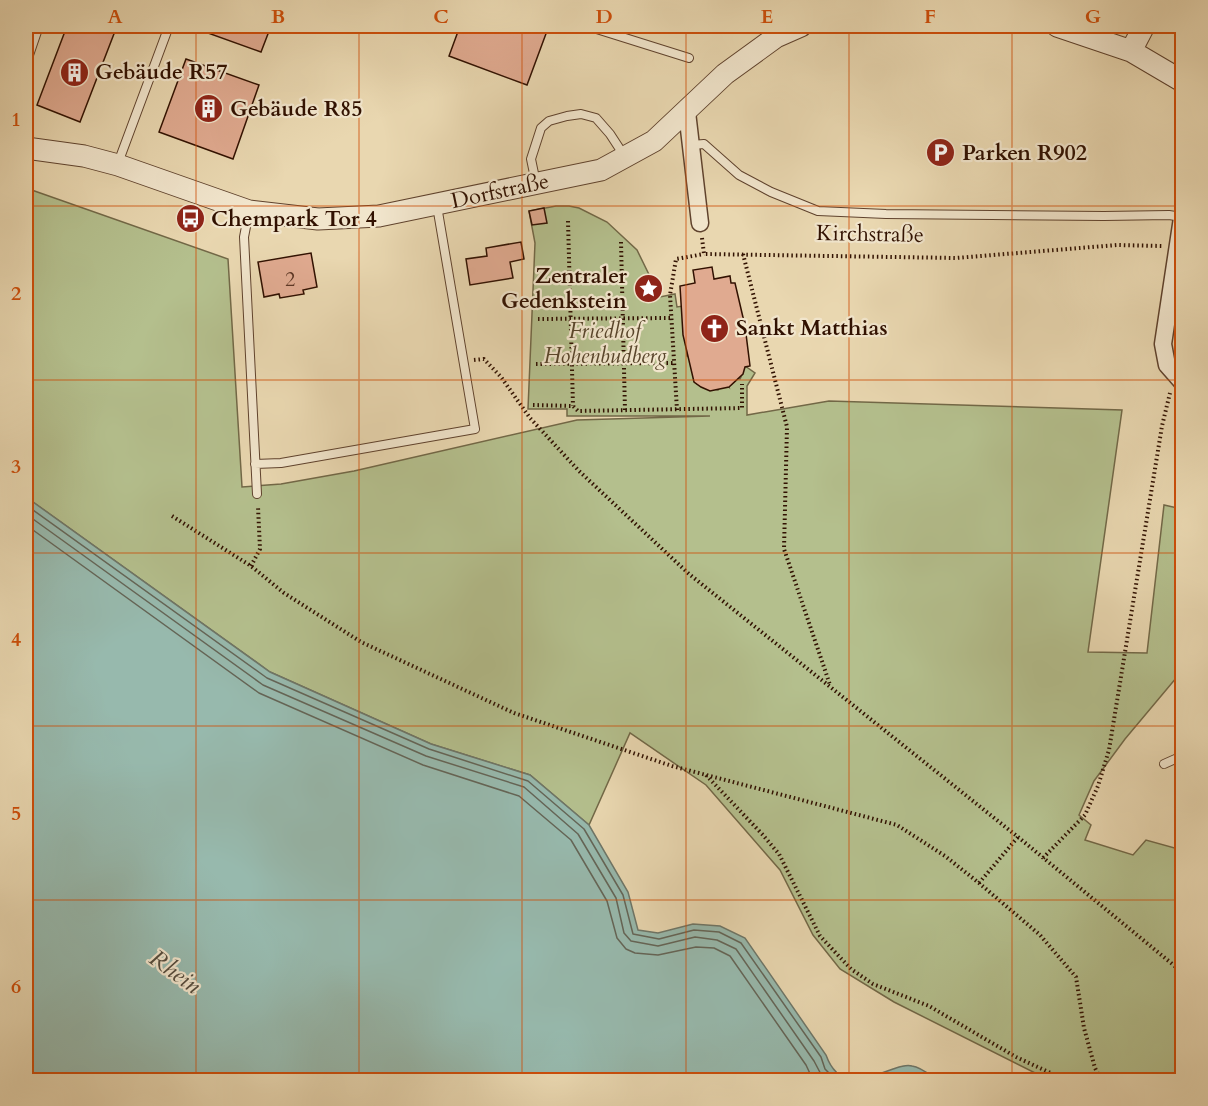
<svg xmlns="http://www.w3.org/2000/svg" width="1208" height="1106" font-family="Cardo,serif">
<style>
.green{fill:#b4bf8d;stroke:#726847;stroke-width:1.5}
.water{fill:#97b9ad;stroke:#6e7668;stroke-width:1.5}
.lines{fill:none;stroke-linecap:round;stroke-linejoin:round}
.shore{stroke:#646557;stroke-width:1.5}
.building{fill:#e0aa90;stroke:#311101;stroke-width:1.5}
.service-casing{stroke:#5f422d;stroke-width:10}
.minor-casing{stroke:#5f422d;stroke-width:19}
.tertiary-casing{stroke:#5f422d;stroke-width:23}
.path{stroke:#311101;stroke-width:4;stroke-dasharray:1.5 3;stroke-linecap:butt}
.service{stroke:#f1e5cc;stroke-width:8}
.minor{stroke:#f1e5cc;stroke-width:16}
.tertiary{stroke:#f1e5cc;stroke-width:21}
.grid{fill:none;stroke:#cd4e0a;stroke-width:1.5;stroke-opacity:0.55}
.labels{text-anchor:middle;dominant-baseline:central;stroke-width:4.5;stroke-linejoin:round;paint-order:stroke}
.number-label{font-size:20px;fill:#5d3725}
.poi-label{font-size:22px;font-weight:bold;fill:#311101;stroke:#f1e5cc;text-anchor:start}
.street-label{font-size:22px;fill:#311101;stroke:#f1e5cc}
.park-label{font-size:22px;font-style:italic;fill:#58452b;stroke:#f1e5cc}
.water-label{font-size:24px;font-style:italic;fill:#554c3d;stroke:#f1e5cc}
.neatline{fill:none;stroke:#cd4e0a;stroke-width:2}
.grid-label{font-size:20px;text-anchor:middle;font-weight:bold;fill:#cd4e0a}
</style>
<rect width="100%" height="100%" fill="#e9d7b0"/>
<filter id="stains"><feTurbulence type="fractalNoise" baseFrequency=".00333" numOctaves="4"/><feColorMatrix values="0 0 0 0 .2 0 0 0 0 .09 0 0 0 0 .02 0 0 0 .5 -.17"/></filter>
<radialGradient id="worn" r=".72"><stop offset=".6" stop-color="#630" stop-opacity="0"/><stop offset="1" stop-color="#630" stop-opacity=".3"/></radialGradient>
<path class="green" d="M26,188L228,259L242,487L281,484L354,471L577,420L710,416H567V409H528L535,243L529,211L556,206H569L579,208L607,222L637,250L660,297L675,294L677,307L683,306L687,356L691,358L697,384L718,390L719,386L726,384L729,387L728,383L735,378L740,379L741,377L737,376L745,366L755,373L747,386V415L829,401L1122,410L1088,652L1147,653L1164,505L1182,509V671L1125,739L1094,781L1079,815L1091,825L1085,840L1133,855L1146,840L1182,850V1080H1049L894,1002L840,969L813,935L780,870L706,785L630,733L589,825L530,775L431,744L270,672L26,497Z"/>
<path class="water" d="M26,497L270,672L431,744L530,775L589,825L628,892L638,930L658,933L693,924L720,926L745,938L826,1055C839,1091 865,1079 893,1069C899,1067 906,1064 912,1066C921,1067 930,1075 937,1080H26Z"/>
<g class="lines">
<path class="shore" d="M26,505L267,678L429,749L528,781L584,829L623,895L633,934L659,939L694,930L719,932L741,943L821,1057L825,1069L836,1080
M26,514L263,685L426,756L524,787L578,834L616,898L624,933L631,941L658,946L695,937L717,940L736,949L814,1061L824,1080
M26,525L259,693L423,765L519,796L571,840L607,901L617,938L626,949L635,953L658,955L696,947L714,948L730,956L806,1065L813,1080"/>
</g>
<path class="building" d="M67,26H117L80,122L37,105Z
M194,26H271L261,52L194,28Z
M460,26H533L547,31L527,85L449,56Z
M186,59L259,85L233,159L159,132Z
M544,208L547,223L532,225L529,211Z
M521,242L524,259L510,262L513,278L470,285L466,259L487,256L486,248Z
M311,253L317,287L303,290L304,294L280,298L279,294L264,297L258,262Z
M712,267L714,279L730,276L731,283H735L745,326L750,366L745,367L743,374L729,387L710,391L701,387L694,382L683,335L680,286L695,283L693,270Z"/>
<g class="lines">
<defs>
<path id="service" d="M587,26L689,58
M26,64L39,26
M692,145L704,144L739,175L771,192L818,211L886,214L1104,216L1169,215L1182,217
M118,163L169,26
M536,183L531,159L541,128L549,121L567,116L581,114L596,118L610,134L625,157
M249,211L244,237L257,494
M255,464L281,463L475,429L437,206
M1164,764L1182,756"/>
<path id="minor" d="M687,112L700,223
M1182,218L1163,344L1167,365L1182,382"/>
<path id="tertiary" d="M1057,26L1131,51L1182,81
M1131,51L1144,26
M26,148L84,156L118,165L249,211L318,219L379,216L601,170L654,141L725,74L776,37L801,26"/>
</defs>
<use href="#service" class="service-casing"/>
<use href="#minor" class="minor-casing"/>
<use href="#tertiary" class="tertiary-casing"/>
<path class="path" d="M568,221L573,406
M702,238L704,254L956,258L1117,245L1162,246
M621,242L625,411
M743,254L787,427L784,549L830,685
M538,319L671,318
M474,360L484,359L501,377L530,418L579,471L689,574L1018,837L1182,972
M536,364L674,363
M533,405L573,406L578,411L742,408V384
M677,410L670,295L676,259L704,254
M172,516L251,566L284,593L361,642L514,713L672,766L897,825L945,856L979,883L1040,935L1076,977L1084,1028L1095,1068L1101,1080
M251,566L260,549L258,507
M706,775L762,834L779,854L820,936L851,969L873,984L929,1006L1016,1057L1066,1080
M1043,858L1085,815L1098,786L1109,750L1162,426L1170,393
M979,883L1018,837"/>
<use href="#service" class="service"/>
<use href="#minor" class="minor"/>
<use href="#tertiary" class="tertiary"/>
</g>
<path class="grid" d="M196,26V1080M359,26V1080M522,26V1080M686,26V1080M849,26V1080M1012,26V1080M26,206H1182M26,380H1182M26,553H1182M26,726H1182M26,900H1182"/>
<defs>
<symbol id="building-disc" viewBox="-11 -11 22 22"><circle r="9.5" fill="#8f2418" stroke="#f1e5cc"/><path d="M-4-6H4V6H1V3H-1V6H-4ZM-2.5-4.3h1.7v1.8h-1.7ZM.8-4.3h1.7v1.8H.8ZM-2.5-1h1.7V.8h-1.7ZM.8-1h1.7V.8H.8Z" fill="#fff"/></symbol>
<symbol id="parking-disc" viewBox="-11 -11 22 22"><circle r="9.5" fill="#8f2418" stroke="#f1e5cc"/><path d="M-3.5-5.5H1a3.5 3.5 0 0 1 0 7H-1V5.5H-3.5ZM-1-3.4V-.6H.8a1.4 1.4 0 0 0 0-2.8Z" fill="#fff"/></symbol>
<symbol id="bus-disc" viewBox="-11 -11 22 22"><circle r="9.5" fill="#8f2418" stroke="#f1e5cc"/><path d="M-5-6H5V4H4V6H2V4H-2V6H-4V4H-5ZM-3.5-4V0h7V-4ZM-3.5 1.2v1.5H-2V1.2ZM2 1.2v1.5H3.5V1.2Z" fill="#fff"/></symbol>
<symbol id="sight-disc" viewBox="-11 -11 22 22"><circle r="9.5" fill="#8f2418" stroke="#f1e5cc"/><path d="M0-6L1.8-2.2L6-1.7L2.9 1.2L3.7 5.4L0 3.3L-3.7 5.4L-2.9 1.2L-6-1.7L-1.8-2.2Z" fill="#fff"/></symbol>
<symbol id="church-disc" viewBox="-11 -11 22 22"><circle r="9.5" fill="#8f2418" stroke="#f1e5cc"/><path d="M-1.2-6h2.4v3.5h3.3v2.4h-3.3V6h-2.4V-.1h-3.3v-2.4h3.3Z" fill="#fff"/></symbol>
</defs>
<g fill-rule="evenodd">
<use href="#building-disc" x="58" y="56" width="33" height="33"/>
<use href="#building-disc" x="192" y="92" width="33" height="33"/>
<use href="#parking-disc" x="924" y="136" width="33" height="33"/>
<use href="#bus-disc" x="174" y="202" width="33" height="33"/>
<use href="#sight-disc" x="632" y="272" width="33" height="33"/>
<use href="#church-disc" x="698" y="312" width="33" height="33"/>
</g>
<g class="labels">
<g class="number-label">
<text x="290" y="279">2</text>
</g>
<g class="poi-label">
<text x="95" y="72">Gebäude R57</text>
<text x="230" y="109">Gebäude R85</text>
<text x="962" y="153">Parken R902</text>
<text x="211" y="219">Chempark Tor 4</text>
<text x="627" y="276" text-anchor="end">Zentraler<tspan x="627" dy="25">Gedenkstein</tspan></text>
<text x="736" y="328">Sankt Matthias</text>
</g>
<g class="street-label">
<text transform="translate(500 191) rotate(-12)">Dorfstraße</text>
<text transform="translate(870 234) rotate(1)">Kirchstraße</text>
</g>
<g class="park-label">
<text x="605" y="331">Friedhof<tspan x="605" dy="25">Hohenbudberg</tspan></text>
</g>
<g class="water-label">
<text transform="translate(175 972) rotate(36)">Rhein</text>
</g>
</g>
<rect width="1208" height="1106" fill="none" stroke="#e9d7b0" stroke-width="66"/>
<rect x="33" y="33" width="1142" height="1040" class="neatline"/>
<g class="grid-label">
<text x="115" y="23">A</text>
<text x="278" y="23">B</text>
<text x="441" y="23">C</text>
<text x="604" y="23">D</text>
<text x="767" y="23">E</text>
<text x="930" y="23">F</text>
<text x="1093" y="23">G</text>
<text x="16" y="126">1</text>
<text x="16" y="300">2</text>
<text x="16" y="473">3</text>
<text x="16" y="646">4</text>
<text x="16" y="820">5</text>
<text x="16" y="993">6</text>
</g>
<rect width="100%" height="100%" filter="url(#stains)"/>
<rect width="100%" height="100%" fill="url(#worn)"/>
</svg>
